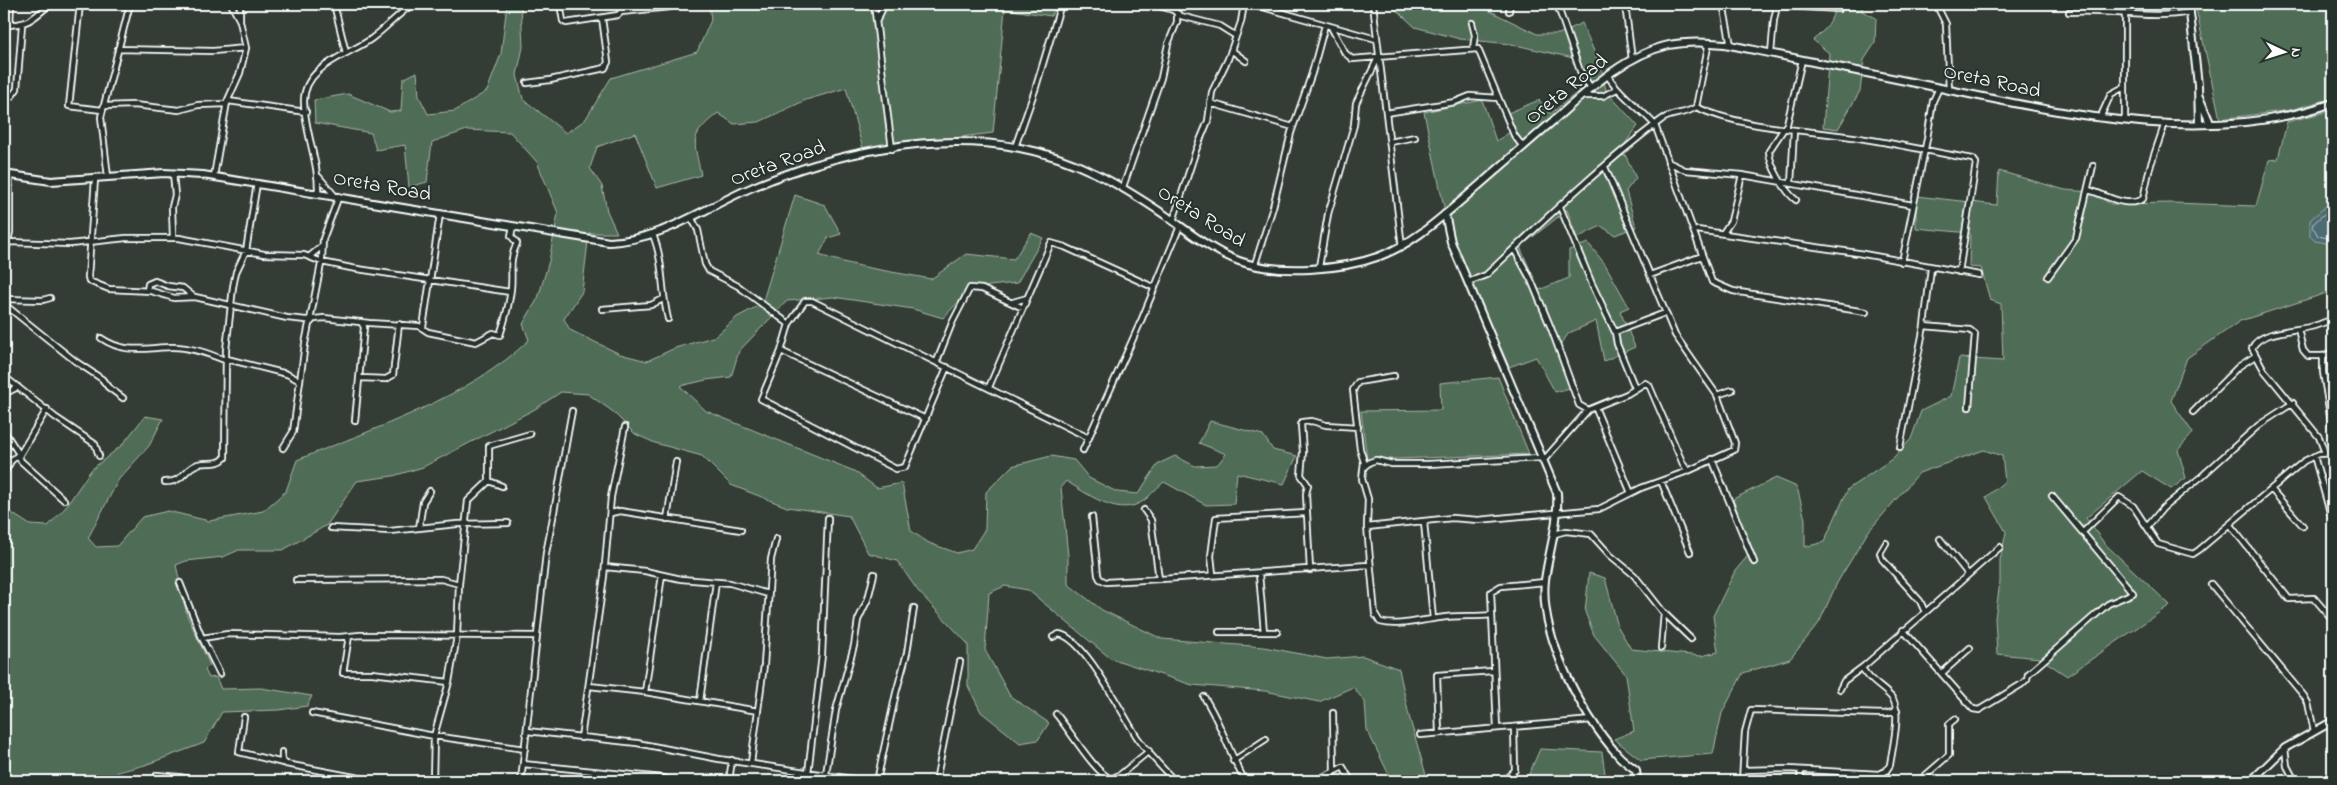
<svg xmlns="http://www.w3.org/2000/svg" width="2337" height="785" font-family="'Indie Flower',sans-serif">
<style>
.green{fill:#506d56;stroke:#a8b6aa}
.water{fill:#4c6c73;stroke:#94a7ab}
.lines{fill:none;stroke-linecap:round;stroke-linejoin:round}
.shore{stroke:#b7c4c7;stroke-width:1}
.street-casing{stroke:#fff;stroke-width:8}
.secondary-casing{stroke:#fff;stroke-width:10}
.street{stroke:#26332d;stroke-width:4.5}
.secondary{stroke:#26332d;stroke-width:6}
.labels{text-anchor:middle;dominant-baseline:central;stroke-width:4;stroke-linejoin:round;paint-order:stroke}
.street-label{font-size:21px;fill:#fff;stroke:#26332d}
</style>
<rect width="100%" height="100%" fill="#343d35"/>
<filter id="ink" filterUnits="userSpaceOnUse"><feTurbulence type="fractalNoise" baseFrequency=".02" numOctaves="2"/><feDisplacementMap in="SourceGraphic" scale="10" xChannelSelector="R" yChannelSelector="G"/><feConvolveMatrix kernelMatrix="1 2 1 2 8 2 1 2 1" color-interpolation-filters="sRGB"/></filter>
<g filter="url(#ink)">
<path class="green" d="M507,4H521L523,47L517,75L523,99L566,133L585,120L611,78L697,52L711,20L709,4H1057L1051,16L1005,9L993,133L863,149L846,88L806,100L759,122L734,124L718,113C688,137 694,140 701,175L657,188L635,133L597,147L590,168L602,186L607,211L617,233H589L582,292L564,319L570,330L620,354L647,361L675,348L716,336L737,317L762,304L795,195L825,205L841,234L828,238L819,255C855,267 894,272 931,279L966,254L1014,259L1031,233L1043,238L1017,283L989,286L967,293L943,318L913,309L833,297L787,301L739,351L731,377L706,380L680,386L706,411L854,471L877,488L902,483L911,531L929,543L957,553L972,549L985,529L986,492L1012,466L1051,456L1074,460L1089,478L1117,492L1138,494L1158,464L1175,456L1195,466L1217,465L1226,454L1199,443L1210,421L1263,435L1273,450L1297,456L1284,484L1237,473L1234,504L1206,505L1164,482C1156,488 1148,499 1140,503C1116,516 1086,493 1066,481L1061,487L1068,556V584L1102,610L1162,639L1264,647L1327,659L1363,656L1399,669L1409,716L1426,775L1441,781H1392L1367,730L1365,702L1353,687L1319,702L1265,691L1192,685L1110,658L1028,590L1005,586L989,593L985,650L1010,696L1049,723L1038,740L1020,743L981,712L968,686V644L918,591L897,561L868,553L849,516L787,507L731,485L702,456L655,443L635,434L612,411L588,394L561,392L535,409L423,467L393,476L357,481L327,525L283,550H239L223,557L186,561L176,565L187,615L210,665L205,670L209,678L216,677L221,689L261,688L312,696L307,706L279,710L222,712L204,743L145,765L118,772L109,781H4V508L30,525L48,526L65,508L91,470L122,445L145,416L163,419L149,446L119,479L88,538L96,547L117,546L142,517L168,511L209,521L263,511L286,491L297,460C373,429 470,397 529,340L523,324L538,298L549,261L558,213L537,162L510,132L467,130L432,142L427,182L409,187L405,145L376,150L371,133L315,123L314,100L348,94L390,112L401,111L403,79L417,72L419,96L428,114L455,111L487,91L501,54Z
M1390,4H1458L1488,10L1537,34H1559L1582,23L1602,70L1606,91L1638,126L1622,148L1636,178L1626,191L1636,227L1615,235L1601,226L1577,238L1567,210L1520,247L1539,290L1569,278V250L1588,243L1605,264L1629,307L1620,311L1635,347L1604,361L1596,321L1569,333L1560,345L1574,387L1555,392L1536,357L1509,367L1449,231L1424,112L1482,100L1496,141L1515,129L1508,113L1539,100L1550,114L1584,87L1573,58L1511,44L1460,39L1415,27Z
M1835,4H1863L1862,11L1876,18L1875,43L1864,60L1860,91L1838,129L1823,127L1829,53L1813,40C1826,30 1833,21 1835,4Z
M2195,4H2333V98L2290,110L2220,119Z
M2333,110V291L2240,321L2187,358L2171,401L2193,433L2178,450L2186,478L2171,489L2142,471L2086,518L2104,543L2170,605L2067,676L2040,658L1997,654L1995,618L2000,582V560L2006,532L1986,497L2005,481L2002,456L1984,450L1919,473L1868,532L1837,583L1819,623L1790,659L1743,673L1722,713L1713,754L1641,760L1614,739L1634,731L1626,675L1594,635L1585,612L1589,573L1605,578L1618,627L1631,649L1701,656L1718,652L1713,616L1735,571L1751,552L1733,499L1776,478L1797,487L1805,519V547L1824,542L1848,489L1892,459L1911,439L1921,411L1951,396L1959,358L2003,361L2001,304L1990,300L1981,268L1969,267L1970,233L1916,228V196L1997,205L1999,171L2065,190L2090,192L2111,204L2173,203L2256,206L2269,160L2278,159L2287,122Z
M1498,377L1529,454L1367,460L1361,411L1441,410L1440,383Z
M1540,749L1602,752L1606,781H1526Z"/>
<path class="water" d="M2333,200V244L2315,241L2310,236V220Z"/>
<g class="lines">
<path class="shore" d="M2333,206L2314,223L2313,227L2318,236L2333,239"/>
<defs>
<path id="street" d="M80,4L69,106L102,110
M240,4V20
M334,4L346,53
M560,4L563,21L566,23L618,15L621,12L620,4
M874,4L892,149
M1153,4L1173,10L1181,16L1220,26L1236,36
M1252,4L1376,39
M1373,4L1402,247
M1557,4L1580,71L1591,88
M1625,4L1632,60
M1723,4L1731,45
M1748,4L1839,9
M1936,4L1946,24L1949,90
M1509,11L1510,4
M621,12L670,7L676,4
M2069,12C2110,9 2149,20 2190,12
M877,20L885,4
M1472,23L1475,35L1473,48
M4,25C28,25 33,19 50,4
M10,25L11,4
M1331,27L1345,53L1352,59L1478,49L1514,135L1523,147
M118,49L213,51L246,48
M1231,50L1246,61
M1771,53L1774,20L1777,6
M1608,76C1620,95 1640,108 1655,125L1712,282L1733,291L1866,312
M527,83L550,80L605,68L608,62L602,18
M4,95L12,96L17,89L22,25
M1582,96H1603L1617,89
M228,101L306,112
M1210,103L1293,127
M104,106L134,105L179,110L198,105L227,104
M1696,107C1744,129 1801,129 1853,137C1893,143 1933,152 1973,159L1976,163L1959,272
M1386,113L1455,102L1470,96L1498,98
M2100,118L2111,94L2124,87
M2125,120V14
M1390,142L1415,137
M1015,147L1035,90L1061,4
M1668,162L1685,170L1742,175L1913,205
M173,173L175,195L172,207L173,238
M214,176L227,102L240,73L246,48L240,21L231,4
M108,177L101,117L130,4
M319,177L335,196
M95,179L88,277L89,281L109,289L151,291L174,298L195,297L287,318L306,320L324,318L369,323L419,326L428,332L476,342L493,333L500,335C505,320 509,306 511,289C513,269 508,263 517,243L511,236L513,226
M1791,184L1794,130
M1123,187L1161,78L1168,44L1177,22V14
M2088,190C2105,194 2125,209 2143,199L2150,167L2165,123
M318,193C319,162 305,133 304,102C303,66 349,55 371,39C386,28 398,14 413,4
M1796,200C1785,192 1769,164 1769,151L1787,124L1802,60
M1560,207L1592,284L1615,332
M691,217L698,230L705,264L709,271L738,286L789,324
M1173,221L1196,150L1208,121L1212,92L1228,59L1241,22L1244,4
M1697,230L1858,253L1979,275
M1723,233L1731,221L1742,175
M653,235C664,261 661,292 668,319
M9,242L70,244L126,238H179L264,254L304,255L322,262L351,268L510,292
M1514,249L1531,280L1551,328L1579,405L1588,410
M310,256L321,247
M4,260L10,232V175
M1902,262L1927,139L1933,101L1939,88
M1255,264L1273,207L1291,133L1312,73L1325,25
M1319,267L1328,214L1354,125L1356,103L1378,58
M1650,275L1702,256
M2048,277L2076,238L2093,166
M1468,282L1486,275C1542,222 1599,167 1661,120C1671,112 1686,115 1696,107L1708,47L1704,43
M147,291L148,284L155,281L168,286L183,288L194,297
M4,299L43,300L50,298
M1013,302L1027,298
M4,304L75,361L102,379L108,387L123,398
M602,309L651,305L663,299
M310,320L322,259L323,239L339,196
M1924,326L1970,330L1975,334L1969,407
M423,327L440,214
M2298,329L2303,350L2308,356H2323L2333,352
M101,338C124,354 145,348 170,347C189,346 210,354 227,361
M781,351L926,419
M2323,356V372L2333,433
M227,359L287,374L300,381
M937,361L952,323L970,288L982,289L1023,308
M947,367L905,467L896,469L761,399L781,351L789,324L805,301H812L1089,438
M4,376L55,417L95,444L99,456
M1394,376L1358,382L1353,390L1360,449L1364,462L1362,479L1368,499L1367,527L1375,614L1380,622C1399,627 1420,620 1439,618C1456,615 1474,617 1491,615
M360,378L386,379L393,375L399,324
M989,387L1051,243L1065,247L1155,288
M1635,388L1617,344L1615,332L1665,313
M4,394L18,387
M1717,395L1732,390
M1595,407L1631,493
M47,409L19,456L21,461L64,500
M2193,412L2238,367L2255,356
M355,421L364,327L361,322
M4,431L19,454L11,461L4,457
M1900,447L1924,326L1931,268
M283,448L293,432L305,344L309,324L313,320
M1083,450L1141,321L1180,226
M2325,453L2319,437L2264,370L2252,348C2260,330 2297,331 2314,326C2321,324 2327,321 2333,319
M2314,456L2333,523
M1712,459L1754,562
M1543,461L1588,410L1627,394L1645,383L1649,385L1683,464L1688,471
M1364,467L1370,462L1376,460L1392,464H1428L1542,458
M4,473L10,463L6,460
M489,481L502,486
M1661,481L1690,552
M165,482C185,482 183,469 198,464C208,461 217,466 225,458L226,350L233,287L236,272L246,251L257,183
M2271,489L2303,526
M1144,510L1151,520L1159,579
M611,513L620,511L741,530
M1092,517L1098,575L1100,579L1106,582C1194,578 1282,570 1370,565
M667,519L676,462
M1424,522L1433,619
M2230,525L2289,599L2314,598L2333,620
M1367,527L1452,518L1478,520L1599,509L1641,488L1688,471L1734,450L1735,443L1717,395L1675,335L1605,167
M2147,527L2163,508L2202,476L2259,425L2293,403
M331,528L390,531L457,524L508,523
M419,528L423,502L430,491
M2082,533L2119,497L2133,506L2158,544L2193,554L2199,550L2304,461L2319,454L2333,453
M1555,534L1566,531L1591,534L1610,555L1634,575L1664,613L1691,639
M1940,539L1968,574
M1886,543L1880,553L1882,559L1920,601L1925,612
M605,567L645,571L681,579L730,583L768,594
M1310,570L1306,494L1308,485L1301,475L1303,452L1301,425L1302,422L1312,421L1326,425L1358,427
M1213,574L1211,556L1216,518L1307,513
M1259,574L1264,632
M296,580L441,579L459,584
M180,583L202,638L220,674
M2211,584L2304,696L2308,703L2314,731
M1903,630L1973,709L1979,710L2022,684L2027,679L2028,674L2108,604L2133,593L2052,496
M1219,632H1277
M349,636L343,673H372L449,682
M1053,637L1059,634C1085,638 1122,714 1137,737C1148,753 1162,768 1175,781
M202,638L228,634L340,637L360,635L536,636
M1661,648L1664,613
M1942,673L1970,648
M589,686L645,692L758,711
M1840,689L1844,681L1864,666L2000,547
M645,692L662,575
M1204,697C1222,725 1229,753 1245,781
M700,701L716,582
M312,713L434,736L525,749
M1333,713L1334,771
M1056,714C1070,730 1094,772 1111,779L1121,774L1149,751
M244,717L239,752L283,763
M1497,728L1491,592L1501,586L1545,582
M527,731L637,743L719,759L866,781
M1439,733L1437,675L1493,671
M1420,735L1592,720
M581,738L604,576L611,497L625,427
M2285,748L2287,766L2295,781
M282,752V760L286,764L375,781
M1233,761L1266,739
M751,763L764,665L771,559L776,539
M523,764L663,778L672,781
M1743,770L1788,769L1879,774L1886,771L1890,765C1892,750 1902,710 1892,698C1882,686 1872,684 1862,668
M808,773L822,655L828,518
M826,774L836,710L854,646L858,620L868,599L874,574
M1879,774L1898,781
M157,775L179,777
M179,781V777L200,781
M336,781L337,774
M433,781L434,736L449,682L457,636L459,584L468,501L489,481V446L530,434
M521,781L546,553C556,506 563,458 572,411
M729,781L732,760
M877,781L896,693L907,653L914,608
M936,781L960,662
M1315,781L1343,767L1351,781
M1504,781L1515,770L1514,728
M1742,781L1745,732L1751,710L1885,714L1897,711
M1800,781L1801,770
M1919,781L1949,755V724L1955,719"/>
<path id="secondary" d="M2189,4L2198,85L2199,123
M2199,97L2210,123
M4,174L51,181L164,173L203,175L609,242C663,240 705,207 753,187C834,153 933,131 1020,148C1075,158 1119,184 1165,215C1189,232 1212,251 1239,261C1278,275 1342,270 1380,256C1410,245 1437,221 1462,200C1490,176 1518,151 1546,127C1582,96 1621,56 1669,45C1688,41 1706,42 1725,44C1796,59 1868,73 1940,88C2065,114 2209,147 2333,103
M1445,214L1451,242L1557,493C1559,524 1549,550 1545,580C1539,635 1582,715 1618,755C1623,761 1630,765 1636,770L1637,781
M2251,781L2285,748L2333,721"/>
</defs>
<use href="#street" class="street-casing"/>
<use href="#secondary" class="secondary-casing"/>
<use href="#street" class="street"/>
<use href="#secondary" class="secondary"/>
</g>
</g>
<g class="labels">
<g class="street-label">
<text transform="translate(1992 82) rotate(12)">Oreta Road</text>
<text transform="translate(1567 90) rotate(-39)">Oreta Road</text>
<text transform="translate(778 164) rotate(-20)">Oreta Road</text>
<text transform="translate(382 187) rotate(10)">Oreta Road</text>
<text transform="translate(1201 217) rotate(32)">Oreta Road</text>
</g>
</g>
<rect width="2337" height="785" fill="none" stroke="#26332d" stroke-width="20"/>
<rect x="10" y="10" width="2317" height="765" fill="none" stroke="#fff" stroke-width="2" filter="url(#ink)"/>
<g transform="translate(2284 52) rotate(94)" stroke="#26332d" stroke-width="4" paint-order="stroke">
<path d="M0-4L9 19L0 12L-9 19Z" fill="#ffffff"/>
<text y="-8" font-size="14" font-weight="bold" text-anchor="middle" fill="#ffffff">N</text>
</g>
</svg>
